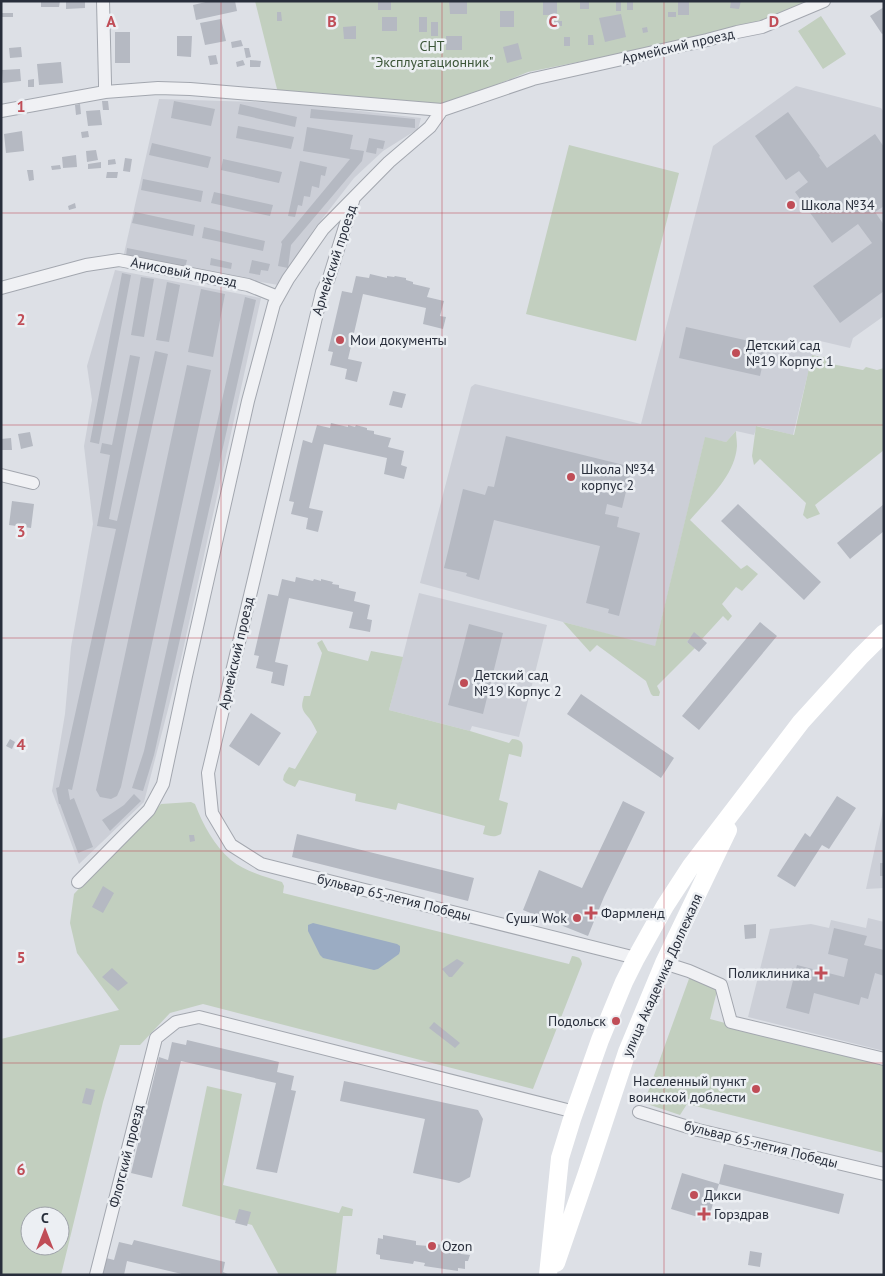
<svg xmlns="http://www.w3.org/2000/svg" width="885" height="1276" font-family="'PT Sans',sans-serif">
<style>
.built{fill:#cccfd7}
.green{fill:#c2cfbf;fill-rule:evenodd}
.water{fill:#9bacc3}
.building{fill:#b5b9c2}
.lines{fill:none;stroke-linecap:round;stroke-linejoin:round}
.street-casing{stroke:#a3a7af;stroke-width:14}
.street{stroke:#f0f1f4;stroke-width:12}
.secondary{stroke:#fff;stroke-width:18}
.grid{fill:none;stroke:#c04d57;stroke-width:1;stroke-opacity:0.55}
.poi-dot{fill:#c04d57;stroke:#eceff3;stroke-width:2}
.labels{text-anchor:middle;dominant-baseline:central;stroke-width:5;stroke-linejoin:round;paint-order:stroke}
.park-label{font-size:14px;fill:#3b5537;stroke:#eceff3}
.street-label{font-size:14px;fill:#282e3b;stroke:#eceff3}
.poi-label{font-size:14px;fill:#282e3b;stroke:#eceff3;text-anchor:start}
.grid-label{font-size:16px;text-anchor:middle;font-weight:bold;fill:#c04d57;stroke:#eceff3;stroke-width:5;stroke-linejoin:round;paint-order:stroke}
</style>
<rect width="100%" height="100%" fill="#dde0e6"/>
<path class="built" d="M796,86L881,108L884,112V316L853,338L850,348L816,340L793,435L757,426L754,435L736,431L726,442L705,438L655,647L420,583L471,387L475,384L641,424L713,146Z
M159,99L291,103L421,118L418,129L383,151L354,178L315,228L278,285L123,258Z
M115,270L261,298L181,659L144,802L79,864L52,791L65,714L71,647L93,524L84,446L92,400L87,366Z
M419,593L547,625L519,737L472,726L470,731L389,710Z
M884,806V888L866,889Z
M868,918L884,922V1051L748,1017L770,929L811,924L829,928L831,920L866,928Z"/>
<path class="green" d="M255,1H819L764,25L528,72L442,107L278,93Z
M821,16L846,54L823,69L798,31Z
M569,145L679,173L636,341L526,314Z
M812,355L827,358L826,363L863,370L866,367L877,370L884,368V450L815,505L820,514L807,519L803,515L806,503L760,459L754,465L752,456L756,426L794,435Z
M736,431C736,436 737,441 737,446C735,476 708,499 690,520L741,569L747,565L758,574L742,591L736,587L722,604L732,616L728,621L723,616L702,639L694,633L687,642L695,648L657,686L660,692L659,696H653L651,694L646,681L597,645L590,652L563,622L655,646L705,437L726,442Z
M322,640L328,651L368,661L371,651L403,657L389,710L470,731L509,743L512,739C526,740 523,746 521,757L509,754L499,800L508,803L501,834C494,838 490,836 483,834L485,826L398,803L396,810L355,801L356,794L299,780L295,787L286,783L283,780L284,775L289,767L295,769L317,732C315,728 312,722 309,718C301,709 301,707 304,696H310L322,653L317,643Z
M191,802L195,804C203,825 214,845 231,860C244,871 266,877 282,882L284,886L283,893L569,964L572,956C578,957 581,957 582,964L533,1089L203,1004L170,1013L140,1045H120L103,1102L61,1275H1V1039L119,1010L77,953L70,923L74,894L117,848L161,804ZM30,1216H60V1246H30Z
M690,976L719,983L710,1019L884,1065V1153L687,1104L680,1115L644,1103Z
M207,1086L242,1094L223,1185L339,1213L342,1206L353,1209L352,1216H343L336,1275H279L252,1225L182,1206Z"/>
<path class="water" d="M313,923L397,944L400,946V951L399,954L378,969L374,970L323,958L320,955L308,931V925Z"/>
<path class="building" d="M41,1H60L59,7H41Z
M66,1H85V8L66,9Z
M210,1H235L237,11L196,20L193,5Z
M378,1H391V10H378Z
M449,1H467V14H450Z
M580,1H589V9H580Z
M616,1H621V11H616Z
M678,1H689V15H678Z
M731,1H741L739,9L730,8Z
M543,2H557V15H543Z
M627,2H633V10H627Z
M884,7V33L882,34L870,16Z
M500,11H514V27H500Z
M277,12H281L282,21H277Z
M668,12H676V17H668Z
M1,13H13V17H1Z
M621,14L626,37L605,42L599,18Z
M382,17H397V31H382Z
M419,17H427V32H419Z
M221,19L226,41L205,45L200,23Z
M554,21H562V26H555Z
M431,22H438V36H431Z
M356,26V39H344L343,27Z
M647,27L648,32L643,33L642,28Z
M115,32H130V63H115Z
M588,35H593L594,45H588Z
M177,36H192L191,57L177,56Z
M446,36H462V50H446Z
M564,37H570V46H564Z
M241,40L243,46L232,48L231,42Z
M518,43L522,59L507,63L503,47Z
M21,47L22,57L10,58L9,48Z
M244,48H249L251,57L246,58Z
M216,55L218,64L210,65L208,56Z
M243,60L245,65L237,67L236,62Z
M250,60L261,61L260,67H250Z
M61,62L63,83L39,85L37,64Z
M20,69L21,81L3,83L2,70Z
M34,79V87H28V80Z
M102,101H108L109,110H103Z
M174,101L215,109L211,126L171,118Z
M80,104L81,114L76,115L75,105Z
M240,104L297,117L295,127L238,114Z
M311,109L415,119V128L310,118Z
M100,110L102,125L88,126L86,111Z
M788,112L820,156L819,157L827,168L875,134L884,147V206L875,212L884,225V291L840,323L813,286L872,243L858,224L832,243L795,192L808,182L799,171L786,180L755,136Z
M238,126L294,137L291,149L236,138Z
M307,127L353,135L350,149L364,151L362,161L291,245L288,268L278,266L282,244L281,242L350,159L303,151Z
M22,131L24,151L6,153L4,134Z
M88,131L89,137L82,138L81,132Z
M369,138L385,141L383,149L377,148L376,154L366,152Z
M152,143L211,157L208,168L149,155Z
M96,150L98,160L87,162L86,151Z
M76,155L77,167L63,168L62,157Z
M125,158L132,159L130,172L123,171Z
M115,159L116,164L108,165V160Z
M223,159L282,172L279,183L221,170Z
M300,161L327,167L325,176L321,175L319,188L312,186L310,197L304,196L302,206L298,205L295,217L288,216Z
M101,162V168L88,169V164Z
M60,165L61,169L52,170L51,166Z
M27,170H33L34,180L29,181Z
M107,172H118L117,178H106Z
M143,179L203,191L201,202L141,190Z
M214,192L273,205L270,216L211,203Z
M75,203L76,208L69,210L68,206Z
M135,212L195,225L193,236L132,223Z
M204,227L265,241L263,251L202,238Z
M127,248L187,260L185,268L126,256Z
M211,258L232,263L231,269L210,265Z
M252,260L270,264L268,271L261,270L260,275L249,273Z
M122,273L131,275L99,444L90,442Z
M370,274L387,278V276L394,277L395,276L406,278V280L413,282V284L430,288L427,297L444,301L440,316L446,317L443,329L423,324L426,308L363,294L348,359L362,362L357,382L345,379L347,369L330,365L333,352L328,351L342,291L352,293L356,276L369,278Z
M141,277L154,279L144,337L131,335Z
M167,282L180,285L169,342L156,340Z
M201,289L225,294L213,357L188,352Z
M245,297L256,300L154,755L143,791L132,788L144,751Z
M686,327L767,345L760,376L679,358Z
M155,351L168,354L72,790L68,789L70,800L74,798L93,847L78,853L60,804H59L56,788L59,787L116,529L97,526L110,455L100,453L102,443L112,445L130,355L140,357L109,519L117,521Z
M187,365L211,370L121,787L117,796L111,799L100,797L96,790Z
M393,391L406,394L402,408L389,405Z
M331,423L348,427V425L355,427L356,425L367,428V430L374,431V434L391,438L388,447L404,451L401,465L407,467L404,479L384,474L387,458L324,444L309,508L323,511L318,532L306,529L308,518L291,514L294,502L289,501L303,440L312,443L317,425L330,428Z
M30,432L33,446L21,449L18,434Z
M506,436L632,467L622,508L607,504L605,514L619,517L617,527L640,533L619,616L608,613L609,609L586,603L600,546L494,520L479,580L466,576L467,573L444,568L463,489L485,495L488,486L494,487Z
M11,438L12,450H1V439Z
M12,501L34,504L31,528L9,525Z
M738,504L821,582L804,600L721,521Z
M884,504V531L850,559L837,543Z
M296,577L313,581L314,579L321,581V579L333,582L332,584L339,585V588L356,592L354,601L370,605L367,619L372,620L370,632L349,628L353,612L289,598L275,662L288,665L284,686L271,683L273,672L256,668L259,656L254,655L268,594L278,596L282,579L295,582Z
M760,622L777,636L699,730L682,716Z
M469,624L503,633L483,714L448,705Z
M694,632L707,643L699,652L687,642Z
M581,694L674,758L661,778L567,714Z
M251,713L281,733L259,766L229,746Z
M10,739L15,742L12,749L6,746Z
M134,794L141,801L110,831L102,820L124,805Z
M837,796L856,808L829,849L822,845L795,887L777,876L805,833L810,837Z
M623,801L645,812L604,897L588,936L523,910L539,870L582,888Z
M297,834L474,878L468,901L292,857Z
M189,835H194L195,841L190,842Z
M880,863H884V876H880Z
M103,886L114,893L103,913L92,907Z
M756,924V938L745,939L744,925Z
M834,928L867,936L864,945L884,950V976L875,973L868,999L861,997L859,1005L814,993L809,1014L786,1008L797,965L844,977L848,959L828,954Z
M457,959L464,963L452,977H449L442,969Z
M112,968L128,983L118,991L102,977Z
M434,1022L460,1043L455,1048L429,1028Z
M187,1040L279,1062L277,1072L294,1076L291,1090L296,1091L277,1173L256,1169L276,1083L181,1061L152,1178L131,1173L159,1057L168,1060L172,1042L186,1045Z
M344,1081L478,1110L483,1119L470,1177L459,1183L413,1173L425,1119L340,1101Z
M86,1088L95,1090L91,1105L82,1103Z
M724,1164L844,1194L839,1214L719,1184Z
M682,1173L719,1184L708,1220L671,1209Z
M239,1209L251,1212L247,1226L235,1223Z
M383,1235L416,1241V1245L429,1246L430,1243L462,1248L461,1254L470,1255L468,1261H465V1269L458,1268V1271L424,1266L425,1263L414,1261L413,1264L380,1259V1255L376,1254L378,1238L383,1239Z
M134,1240L225,1262L223,1272L230,1275H186L127,1261L124,1275H101L106,1258L114,1260L119,1242L132,1245Z
M750,1251L762,1253L760,1267L748,1265Z"/>
<g class="lines">
<defs>
<path id="street" d="M103,1L105,83V92
M1,111L105,92L158,88L190,89L442,110
M353,201L329,278L322,292L208,773L212,813L231,845L261,864L636,958
M1,288L86,265L119,260L248,285L278,297
M1,475L33,483
M78,882L149,810L163,784L186,676L248,401L274,304L288,279L323,229L389,162L430,127L442,110L533,79L707,40L737,32L762,27L824,1
M664,963L689,971L721,985L731,1022L884,1059
M639,1112L698,1130L884,1174
M96,1275L156,1038L176,1022L199,1017L575,1112"/>
</defs>
<use href="#street" class="street-casing"/>
<use href="#street" class="street"/>
<path class="secondary" d="M556,1263L587,1173L627,1052L664,963L728,830
M548,1275L560,1158L572,1119L600,1040L624,982L636,958L665,906L691,866L801,722L860,657L884,633"/>
</g>
<path class="grid" d="M221,1V1275M442,1V1275M664,1V1275M1,213H884M1,425H884M1,638H884M1,851H884M1,1063H884"/>
<g class="poi-dot">
<circle cx="791" cy="205" r="5"/>
<circle cx="340" cy="340" r="5"/>
<circle cx="736" cy="353" r="5"/>
<circle cx="571" cy="477" r="5"/>
<circle cx="464" cy="683" r="5"/>
<path d="M588.5 905.5h5v5h5v5h-5v5h-5v-5h-5v-5h5z"/>
<circle cx="577" cy="918" r="5"/>
<path d="M818.5 965.5h5v5h5v5h-5v5h-5v-5h-5v-5h5z"/>
<circle cx="616" cy="1021" r="5"/>
<circle cx="756" cy="1089" r="5"/>
<circle cx="694" cy="1195" r="5"/>
<path d="M701.5 1206.5h5v5h5v5h-5v5h-5v-5h-5v-5h5z"/>
<circle cx="432" cy="1246" r="5"/>
</g>
<g class="labels">
<g class="park-label">
<text x="432" y="46">СНТ<tspan x="432" dy="16">"Эксплуатационник"</tspan></text>
</g>
<g class="street-label">
<text transform="translate(678 46) rotate(-13)">Армейский проезд</text>
<text transform="translate(334 260) rotate(-72)">Армейский проезд</text>
<text transform="translate(184 272) rotate(11)">Анисовый проезд</text>
<text transform="translate(236 653) rotate(-77)">Армейский проезд</text>
<text transform="translate(394 897) rotate(14)">бульвар 65-летия Победы</text>
<text transform="translate(662 975) rotate(-66)">улица Академика Доллежаля</text>
<text transform="translate(761 1144) rotate(14)">бульвар 65-летия Победы</text>
<text transform="translate(126 1156) rotate(-76)">Флотский проезд</text>
</g>
<g class="poi-label">
<text x="801" y="205">Школа №34</text>
<text x="350" y="340">Мои документы</text>
<text x="746" y="345">Детский сад<tspan x="746" dy="16">№19 Корпус 1</tspan></text>
<text x="581" y="469">Школа №34<tspan x="581" dy="16">корпус 2</tspan></text>
<text x="474" y="675">Детский сад<tspan x="474" dy="16">№19 Корпус 2</tspan></text>
<text x="601" y="913">Фармленд</text>
<text x="567" y="918" text-anchor="end">Суши Wok</text>
<text x="810" y="973" text-anchor="end">Поликлиника</text>
<text x="606" y="1021" text-anchor="end">Подольск</text>
<text x="746" y="1081" text-anchor="end">Населенный пункт<tspan x="746" dy="16">воинской доблести</tspan></text>
<text x="704" y="1195">Дикси</text>
<text x="714" y="1214">Горздрав</text>
<text x="442" y="1246">Ozon</text>
</g>
</g>
<g class="grid-label">
<text x="111" y="27">A</text>
<text x="332" y="27">B</text>
<text x="553" y="27">C</text>
<text x="774" y="27">D</text>
<text x="21" y="112">1</text>
<text x="21" y="325">2</text>
<text x="21" y="537">3</text>
<text x="21" y="750">4</text>
<text x="21" y="963">5</text>
<text x="21" y="1175">6</text>
</g>
<rect width="885" height="1276" fill="none" stroke="#282e3b" stroke-width="5"/>
<g transform="translate(45 1231)"><circle r="24" fill="#eceff3" stroke="#9ea2a9"/>
<path d="M0-4L9 19L0 12L-9 19Z" fill="#c04d57"/>
<text y="-8" font-size="14" font-weight="bold" text-anchor="middle" fill="#282e3b">С</text>
</g>
</svg>
